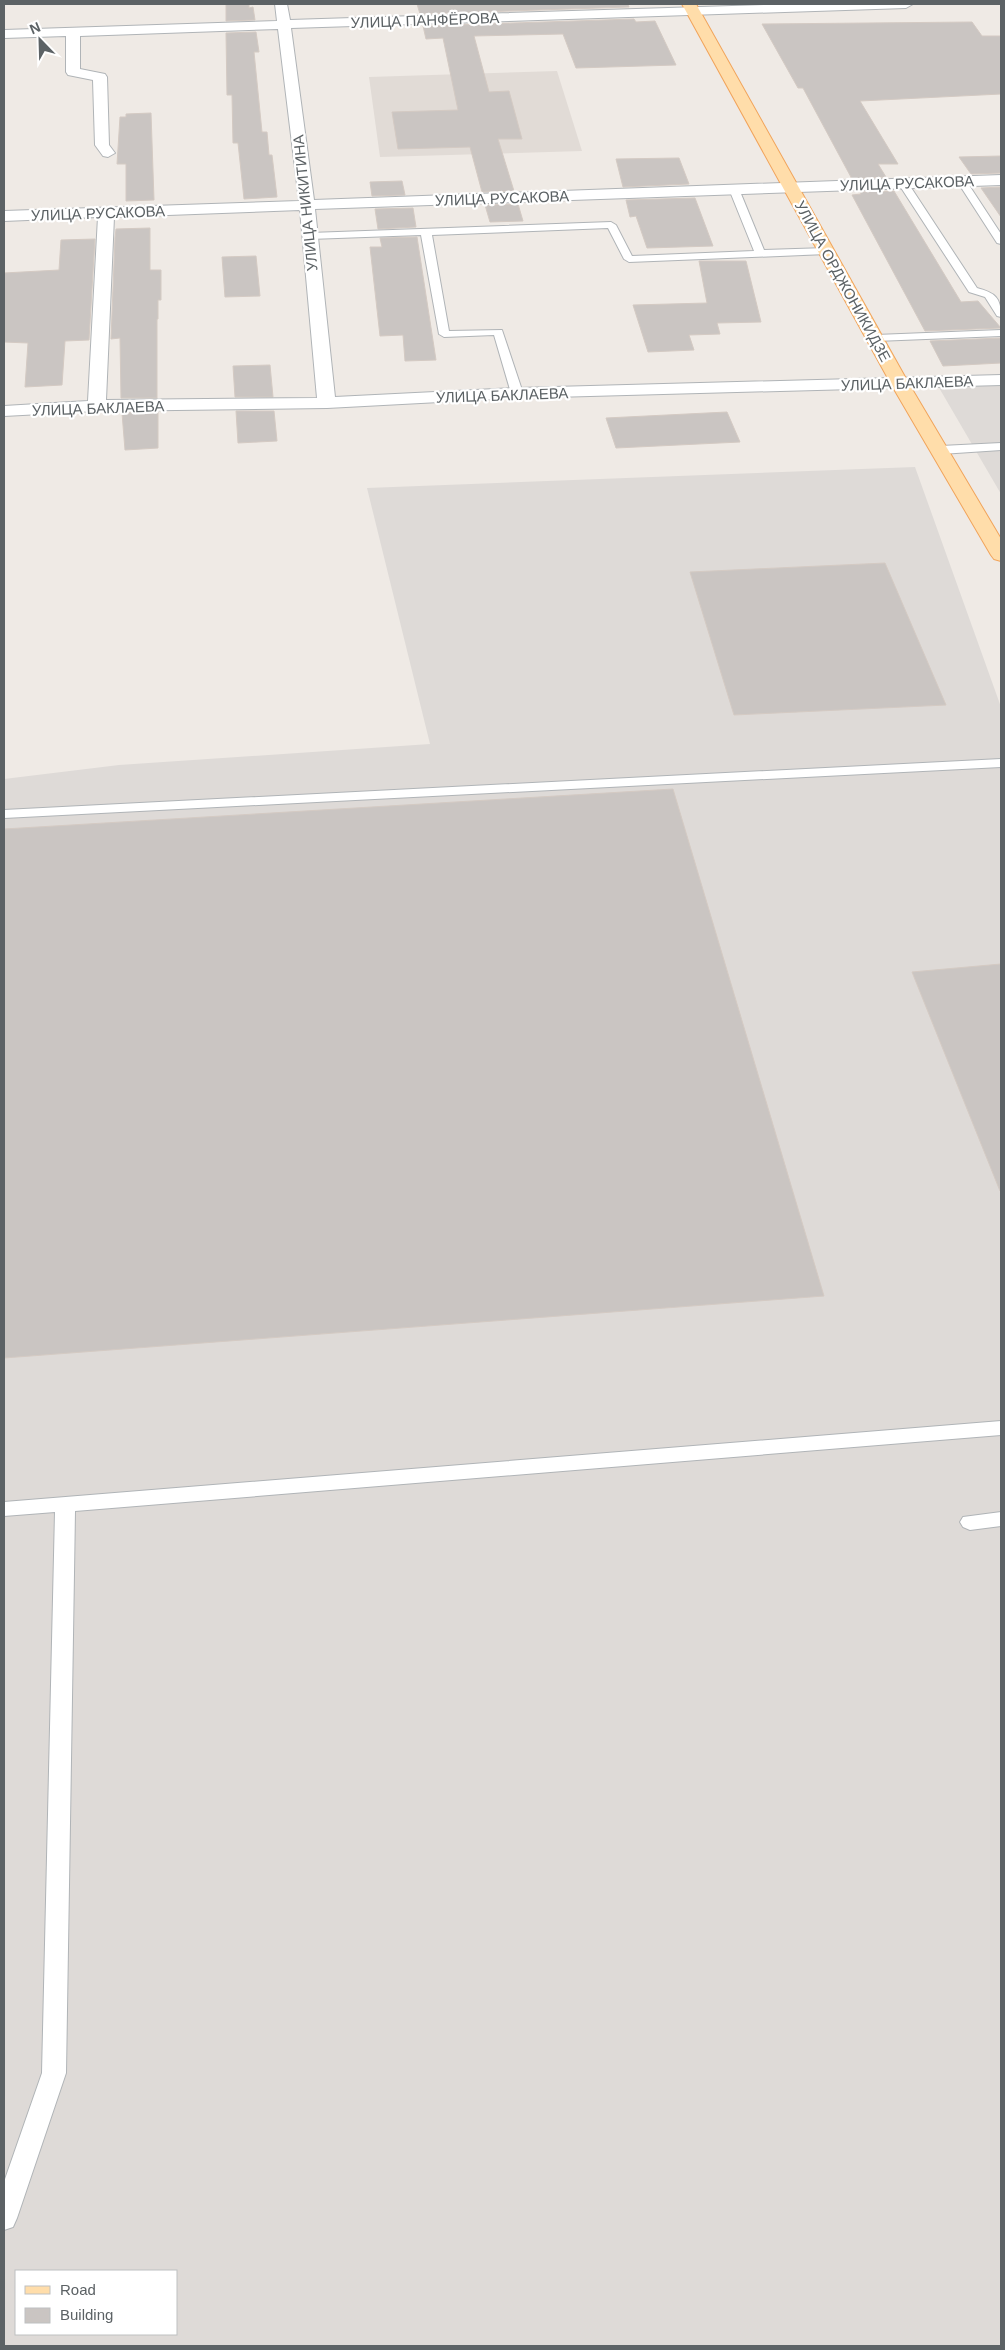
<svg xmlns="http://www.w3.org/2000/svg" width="1005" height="2350" font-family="Arial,sans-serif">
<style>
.industrial{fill:#dedad7;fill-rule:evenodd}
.education{fill:#e1dbd6}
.building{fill:#cac5c2;stroke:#d4cac3}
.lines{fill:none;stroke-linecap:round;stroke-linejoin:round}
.service-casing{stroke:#b0b4b7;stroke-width:2}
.minor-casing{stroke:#b0b4b7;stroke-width:2}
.primary-casing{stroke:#f1a45b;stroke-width:2}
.service{fill:#fff;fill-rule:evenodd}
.minor{fill:#fff;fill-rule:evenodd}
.primary{fill:#fda;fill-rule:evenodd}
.labels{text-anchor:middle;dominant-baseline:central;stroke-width:4.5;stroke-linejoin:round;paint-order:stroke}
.far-street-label{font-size:15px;fill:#5c6265;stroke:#fff}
</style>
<rect width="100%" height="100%" fill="#efeae5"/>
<path class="industrial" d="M1001,384V494L938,386Z
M915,467L1001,707V2346H4V779L119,765L430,744L367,488ZM16,2271H176V2334H16Z"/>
<path class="education" d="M557,71L582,151L380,157L369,77Z"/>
<path class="building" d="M226,4H249V8L253,7L255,20L226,21Z
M417,4H628L629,7L420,14Z
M634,19L636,22L655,21L676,65L576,68L563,34L474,36L489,92L509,91L522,139H498L514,191L482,192L470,147L398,149L392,112L458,110L443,38L426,39L423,26Z
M972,22L982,36H1001V94L860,101L898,164H878L886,177L852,179L803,88H798L762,24Z
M256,32L259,52H254L262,132H267L269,155H272L277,197L244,199L238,143H233L232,95H227L226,33Z
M151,113L154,200L126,201V164H117L120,117H126V114Z
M1001,156V173L971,174L959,157Z
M679,158L689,184L623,187L616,159Z
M402,181L405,195L372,196L370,182Z
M1001,187V217L981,188Z
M894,191L961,302L978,301L1001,328L925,331L852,195L861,194L860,192Z
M695,198L713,246L647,248L636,216L630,217L626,200Z
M518,204L523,221L490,222L485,205Z
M413,208L416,227L378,229L375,209Z
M150,228V270H161V300H158V319H157V398H121L120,338L111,339L115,238L116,229Z
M417,237L436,360L405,361L403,335L380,336L370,247H382L380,238Z
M95,239L89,340L65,341L62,385L25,387L28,343L4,342V273L59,270L61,240Z
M256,256L260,296L225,297L222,257Z
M699,261H746L761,322L717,323L720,334L689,335L694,350L648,352L633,305L707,303Z
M1001,338V363L943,366L930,341Z
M270,365L273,397H235L233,366Z
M236,411H274L277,441L238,443Z
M158,412V448L125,450L122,413Z
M727,412L740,442L616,448L606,418Z
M885,563L946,705L734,715L690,572Z
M673,789L824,1296L4,1358V829Z
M1001,964V1191H1000L912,972Z"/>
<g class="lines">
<defs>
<path id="service" d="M962,178L965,179L1001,234V244L997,243L957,181Z
M903,180L908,183L977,288C995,293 1001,297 1001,317L997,316L985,297L969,292L898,183Z
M734,186L739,189L764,250L827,248L832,251L827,254L629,262L624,259L608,228L432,235L449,331L502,330L523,393L517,396L511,393L494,335L444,337L439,334L421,235L310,239L305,236L310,233L611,222L616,225L632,256L754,251L729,189Z
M1001,330V336L876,341L871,338L876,335Z
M1001,443V450L941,454L935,450L941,446Z
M1001,759V767L4,818V810Z
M1001,1421V1435L75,1511L66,2073L17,2218L13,2227L4,2230V2182L42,2073L55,1512L4,1516V1502Z
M1001,1512V1526L970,1530L963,1527L960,1522L963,1517Z"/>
<path id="minor" d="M275,4H287L290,20L795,4H913L906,8L291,28L314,200L1001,175V185L315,209L335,397L517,388L1001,375V385L517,398L327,408L97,411L4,416V406L88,401L98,217L4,221V211L299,201L278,29L80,36V69L105,74L107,77L109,145L115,153L108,157L103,156L95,145L93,80L68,75L66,72V36L4,38V30L277,21ZM300,210L317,398L106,400L114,217Z"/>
<path id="primary" d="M682,4H696L909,384L1001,539V561L994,559L991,555L891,384Z"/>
</defs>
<use href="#service" class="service-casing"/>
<use href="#minor" class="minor-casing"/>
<use href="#primary" class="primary-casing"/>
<use href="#service" class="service"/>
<use href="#minor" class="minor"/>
<use href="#primary" class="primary"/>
</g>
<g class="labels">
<g class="far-street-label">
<text transform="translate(425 20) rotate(-2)">УЛИЦА ПАНФЁРОВА</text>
<text transform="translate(907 183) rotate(-2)">УЛИЦА РУСАКОВА</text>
<text transform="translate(502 198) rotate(-2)">УЛИЦА РУСАКОВА</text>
<text transform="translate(305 203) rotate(-96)">УЛИЦА НИКИТИНА</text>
<text transform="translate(98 213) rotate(-2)">УЛИЦА РУСАКОВА</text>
<text transform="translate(843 281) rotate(61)">УЛИЦА ОРДЖОНИКИДЗЕ</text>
<text transform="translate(907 383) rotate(-2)">УЛИЦА БАКЛАЕВА</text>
<text transform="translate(502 395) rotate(-2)">УЛИЦА БАКЛАЕВА</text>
<text transform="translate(98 408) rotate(-2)">УЛИЦА БАКЛАЕВА</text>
</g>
</g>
<rect width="1005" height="2350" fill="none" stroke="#5c6265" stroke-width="10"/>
<rect x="15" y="2270" width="162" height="65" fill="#ffffff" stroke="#bec0c1"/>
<rect x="25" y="2286" width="25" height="8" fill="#ffddaa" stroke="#bec0c1"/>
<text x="60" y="2295" font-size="15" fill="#5c6265">Road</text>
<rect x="25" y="2308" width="25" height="15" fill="#cac5c2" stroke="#bec0c1"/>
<text x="60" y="2320" font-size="15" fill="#5c6265">Building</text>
<g transform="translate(40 40) rotate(337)" stroke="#ffffff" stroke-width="4" paint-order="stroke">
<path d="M0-4L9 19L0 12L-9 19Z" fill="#5c6265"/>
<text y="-8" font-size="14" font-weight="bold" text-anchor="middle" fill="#5c6265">N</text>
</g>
</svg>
